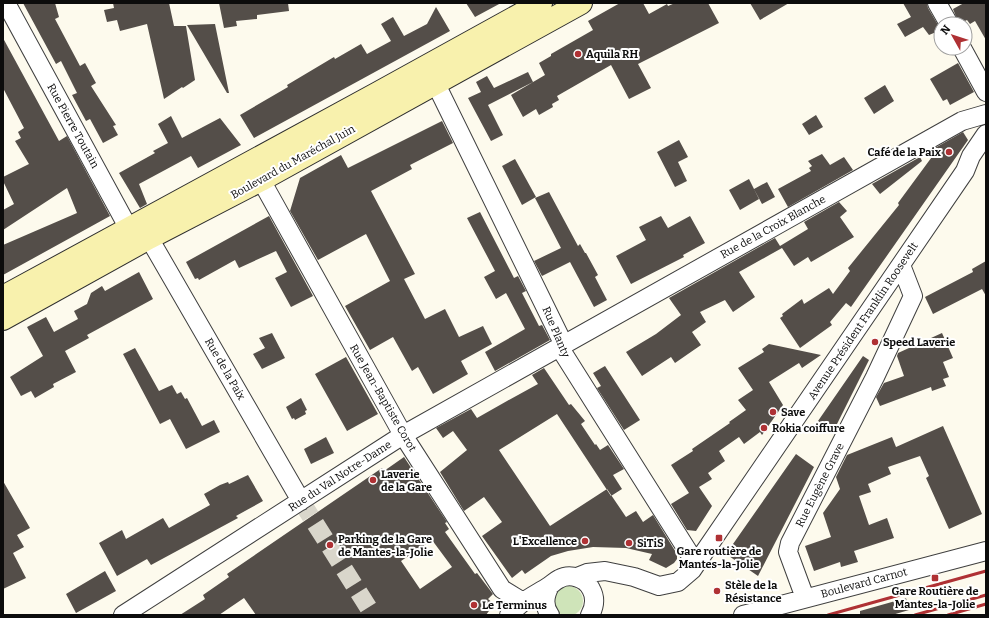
<svg xmlns="http://www.w3.org/2000/svg" width="989" height="618" font-family="Bitter,serif">
<style>
.green{fill:#cfe4b9}
.building{fill:#544e49;fill-rule:evenodd}
.lines{fill:none;stroke-linecap:round;stroke-linejoin:round}
.minor-tunnel{stroke:#d9d6cb;stroke-width:18;stroke-dasharray:18 9;stroke-linecap:butt}
.minor-casing{stroke:#3f3f3f;stroke-width:20}
.secondary-casing{stroke:#2e2e2e;stroke-width:24}
.minor{stroke:#fff;stroke-width:18}
.secondary{stroke:#f8f1ad;stroke-width:22}
.rail{stroke:#af3134;stroke-width:3}
.poi-dot{fill:#af3134;stroke:#fff;stroke-width:1.5}
.labels{text-anchor:middle;dominant-baseline:central;stroke-width:4;stroke-linejoin:round;paint-order:stroke}
.poi-label{font-size:11px;font-weight:bold;fill:#0c0c0c;stroke:#fff;text-anchor:start}
.street-label{font-size:11px;fill:#0c0c0c;stroke:#fff}
</style>
<rect width="100%" height="100%" fill="#fdfaed"/>
<path class="green" d="M553 601a15 15 0 1 1 30 0a15 15 0 1 1-30 0Z"/>
<path class="building" d="M23,3H55L59,17L55,19L80,66L85,63L96,83L91,86L116,125L113,126L118,135L103,143L90,119L86,121L72,95L77,93L61,61L56,64Z
M113,3H169L174,26H186L195,80L183,88L182,87L164,99L147,24L120,31L117,20L107,22L104,10L114,8Z
M219,3H288L289,11L257,15V19L236,21L237,26L224,28Z
M466,3H501L475,17Z
M620,3H643L649,14L667,4L668,6L675,3H708L719,23L638,64L651,88L629,99L611,65L557,96L559,100L552,104L553,107L539,115L536,109L523,117L511,95L545,75L539,63L551,56V54L593,30L588,21Z
M750,3H789L760,20Z
M903,3H927L928,8L941,30L929,35L923,27L905,37L897,24L911,17Z
M964,3H986V40L975,21L970,24L967,20L959,24L953,9Z
M436,7L450,31L254,138L240,115L288,87L287,85L334,57L335,59L361,44L367,54L391,41L381,24L393,17L404,36L427,24Z
M215,24L229,93H227L187,25Z
M3,38L59,141L67,136L110,216L3,275V245L77,213L67,188L3,230V210L14,204L3,181V177L29,164L15,141L21,138L18,132L24,128L3,88Z
M958,63L974,92L950,105L947,99L943,101L930,79Z
M528,72L533,82L488,105L503,135L491,141L468,98L481,92L476,82L487,76L494,88Z
M885,85L894,101L874,114L864,98Z
M816,115L823,127L809,135L802,124Z
M171,116L182,138L220,118L241,145L198,168L191,156L139,184L147,204L140,208L119,173L155,153L153,151L168,143L158,124Z
M442,121L453,143L410,165L412,169L371,191L415,274L404,279L425,319L445,309L459,337L483,326L492,344L461,361L468,374L433,394L418,367L412,371L393,337L370,350L345,306L390,281L366,234L318,260L290,211L300,178L341,155L348,168Z
M963,132L968,140L851,307L846,303L830,322L832,325L800,348L780,318L783,316L782,314L802,299L804,304L829,288L833,294L850,271L848,268L899,205L898,203L937,150L935,148Z
M679,140L688,157L678,162L687,181L675,187L657,152Z
M822,154L830,165L844,157L853,170L788,207L778,189L811,171L809,168L812,166L808,161Z
M920,157L922,161L880,194L872,184Z
M515,159L536,197L522,205L502,166Z
M749,179L759,199L740,210L729,190Z
M767,182L775,197L762,204L754,189Z
M549,192L578,246L580,244L585,253H586L598,275L595,277L607,300L594,307L570,262L542,276L534,261L561,248L535,198Z
M839,202L847,211L840,217L854,237L811,262L808,257L794,266L782,248L739,272L755,297L733,312L725,300L700,312L706,322L692,332L701,345L675,363L671,357L642,376L626,352L656,334L681,315L669,298L775,238L780,246L808,229L804,222Z
M480,212L514,278L518,276L526,291L522,293L539,326L542,325L550,340L495,371L485,352L525,329L506,293L496,299L484,277L495,271L467,218Z
M269,216L313,296L291,307L275,278L287,272L276,251L239,268L235,260L199,280L198,278L195,279L186,262Z
M661,216L668,228L690,216L705,243L683,255L684,257L631,284L616,256L646,240L639,227Z
M986,261V296L982,289L933,314L925,297L973,272L972,269Z
M139,272L153,299L87,335L89,338L65,351L76,372L53,384L54,387L35,398L31,391L21,396L10,377L43,356L27,327L46,317L54,332L78,319L74,311L87,304L91,293L102,286L105,291Z
M272,333L285,358L262,369L253,354L265,348L259,338Z
M942,333L953,358L943,362L949,377L943,379L946,386L932,391L931,387L880,406L876,397L884,383L904,376L897,356L898,353Z
M769,344L821,355L802,368L799,363L769,382L783,405L762,435L760,432L744,444L739,437L719,451L725,461L708,473L712,479L699,487L712,506L696,531L687,530L671,504L689,493L671,465L693,451L692,449L730,423L729,422L746,410L738,400L753,390L738,368L764,352L762,349Z
M135,348L159,391L172,385L177,394L181,392L185,399L187,398L202,426L214,420L220,432L186,449L170,419L160,424L123,354Z
M863,356L869,360L833,432L818,421Z
M346,357L378,414L347,431L315,374Z
M605,366L640,420L624,430L597,388L601,386L593,373Z
M544,368L569,405L571,404L585,421L581,424L595,445L596,444L600,450L608,445L624,469L613,475L622,489L611,496L557,414L499,450L550,526L607,489L626,517L636,511L643,522L653,515L677,554V559L674,563L666,568L649,560L652,554L626,548L593,547L568,551L551,556L525,574L522,570L512,578L482,536L502,522L484,497L464,511L440,472L467,450L453,431L443,438L436,428L471,409L477,418L507,401L538,384L532,375Z
M301,398L307,410L305,411L306,414L295,420L294,418L292,419L286,407Z
M943,426L982,514L949,529L926,478L929,476L920,456L888,467L891,474L868,484L871,492L859,496L869,525L887,518L894,538L854,551L858,562L841,567L840,562L814,571L805,546L831,537L823,513L840,489L836,477L847,455L892,437L896,447Z
M326,437L334,453L311,464L304,449Z
M796,454L814,467L758,576L726,554Z
M404,457L447,522L445,523L449,529L445,532L475,574L477,573L493,594L488,599L494,604L486,615H256L244,598L219,615H180L205,599L203,595L229,577L227,574L382,468L384,471ZM432,540L452,567L420,589L401,561Z
M248,475L263,501L236,516L238,518L151,565L147,559L117,576L99,543L122,530L126,539L163,518L169,528L210,505L204,494L220,485L228,482L229,484Z
M3,481L30,528L17,535L24,547L13,553L26,578L3,589Z
M105,571L116,591L76,613L66,594Z
M906,598L909,610L892,615H860V611Z"/>
<g class="lines">
<path class="minor-tunnel" d="M301,501L373,615"/>
<defs>
<path id="minor" d="M6,3L129,229L149,238L301,501
M937,3L949,24
M962,48L986,92
M430,72L561,339L563,353L696,564
M261,180L403,435L502,589L523,602
M577,577L587,573L605,571L634,577L659,586L678,582L692,570L965,171L971,156L986,134
M805,598L788,552L790,543L875,377L913,296L901,265
M123,615L403,435L962,121L986,114
M509,615C513,611 518,606 522,603C531,596 540,592 549,586C552,584 555,581 559,579C570,573 586,578 591,589C596,598 595,606 590,615
M550,615C543,606 545,595 550,586
M743,615L986,551"/>
<path id="secondary" d="M3,297L378,93L541,3
M3,319L149,238L261,180L581,3"/>
</defs>
<use href="#minor" class="minor-casing"/>
<use href="#secondary" class="secondary-casing"/>
<use href="#minor" class="minor"/>
<use href="#secondary" class="secondary"/>
<path class="rail" d="M828,615L986,571
M915,615L986,595
M948,615L986,604"/>
</g>
<g class="poi-dot">
<circle cx="578" cy="54" r="4"/>
<circle cx="949" cy="152" r="4"/>
<circle cx="875" cy="342" r="4"/>
<circle cx="773" cy="412" r="4"/>
<circle cx="764" cy="428" r="4"/>
<circle cx="373" cy="480" r="4"/>
<rect x="715" y="534" width="8" height="8" rx="2"/>
<circle cx="585" cy="541" r="4"/>
<circle cx="629" cy="543" r="4"/>
<circle cx="330" cy="545" r="4"/>
<rect x="931" y="574" width="8" height="8" rx="2"/>
<circle cx="717" cy="591" r="4"/>
<circle cx="474" cy="605" r="4"/>
</g>
<g class="labels">
<g class="poi-label">
<text x="586" y="54">Aquila RH</text>
<text x="941" y="152" text-anchor="end">Café de la Paix</text>
<text x="883" y="342">Speed Laverie</text>
<text x="781" y="412">Save</text>
<text x="772" y="428">Rokia coiffure</text>
<text x="381" y="474">Laverie<tspan x="381" dy="13">de la Gare</tspan></text>
<text x="338" y="539">Parking de la Gare<tspan x="338" dy="13">de Mantes-la-Jolie</tspan></text>
<text x="577" y="541" text-anchor="end">L'Excellence</text>
<text x="637" y="543">SiTiS</text>
<text x="719" y="551" text-anchor="middle">Gare routière de<tspan x="719" dy="13">Mantes-la-Jolie</tspan></text>
<text x="725" y="585">Stèle de la<tspan x="725" dy="13">Résistance</tspan></text>
<text x="935" y="591" text-anchor="middle">Gare Routière de<tspan x="935" dy="13">Mantes-la-Jolie</tspan></text>
<text x="482" y="605">Le Terminus</text>
</g>
<g class="street-label">
<text transform="translate(73 126) rotate(61)">Rue Pierre Toutain</text>
<text transform="translate(293 162) rotate(-29)">Boulevard du Maréchal Juin</text>
<text transform="translate(773 227) rotate(-29)">Rue de la Croix Blanche</text>
<text transform="translate(863 321) rotate(-56)">Avenue Président Franklin Roosevelt</text>
<text transform="translate(556 332) rotate(67)">Rue Planty</text>
<text transform="translate(225 369) rotate(60)">Rue de la Paix</text>
<text transform="translate(383 398) rotate(60)">Rue Jean-Baptiste Corot</text>
<text transform="translate(340 476) rotate(-33)">Rue du Val Notre-Dame</text>
<text transform="translate(820 485) rotate(-63)">Rue Eugène Grave</text>
<text transform="translate(864 583) rotate(-15)">Boulevard Carnot</text>
</g>
</g>
<rect width="989" height="618" fill="none" stroke="#0c0c0c" stroke-width="8"/>
<g transform="translate(953 36) rotate(309)"><circle r="19" fill="#ffffff" stroke="#9e9e9e"/>
<path d="M0-3L7 15L0 10L-7 15Z" fill="#af3134"/>
<text y="-6" font-size="11" font-weight="bold" text-anchor="middle" fill="#0c0c0c">N</text>
</g>
</svg>
